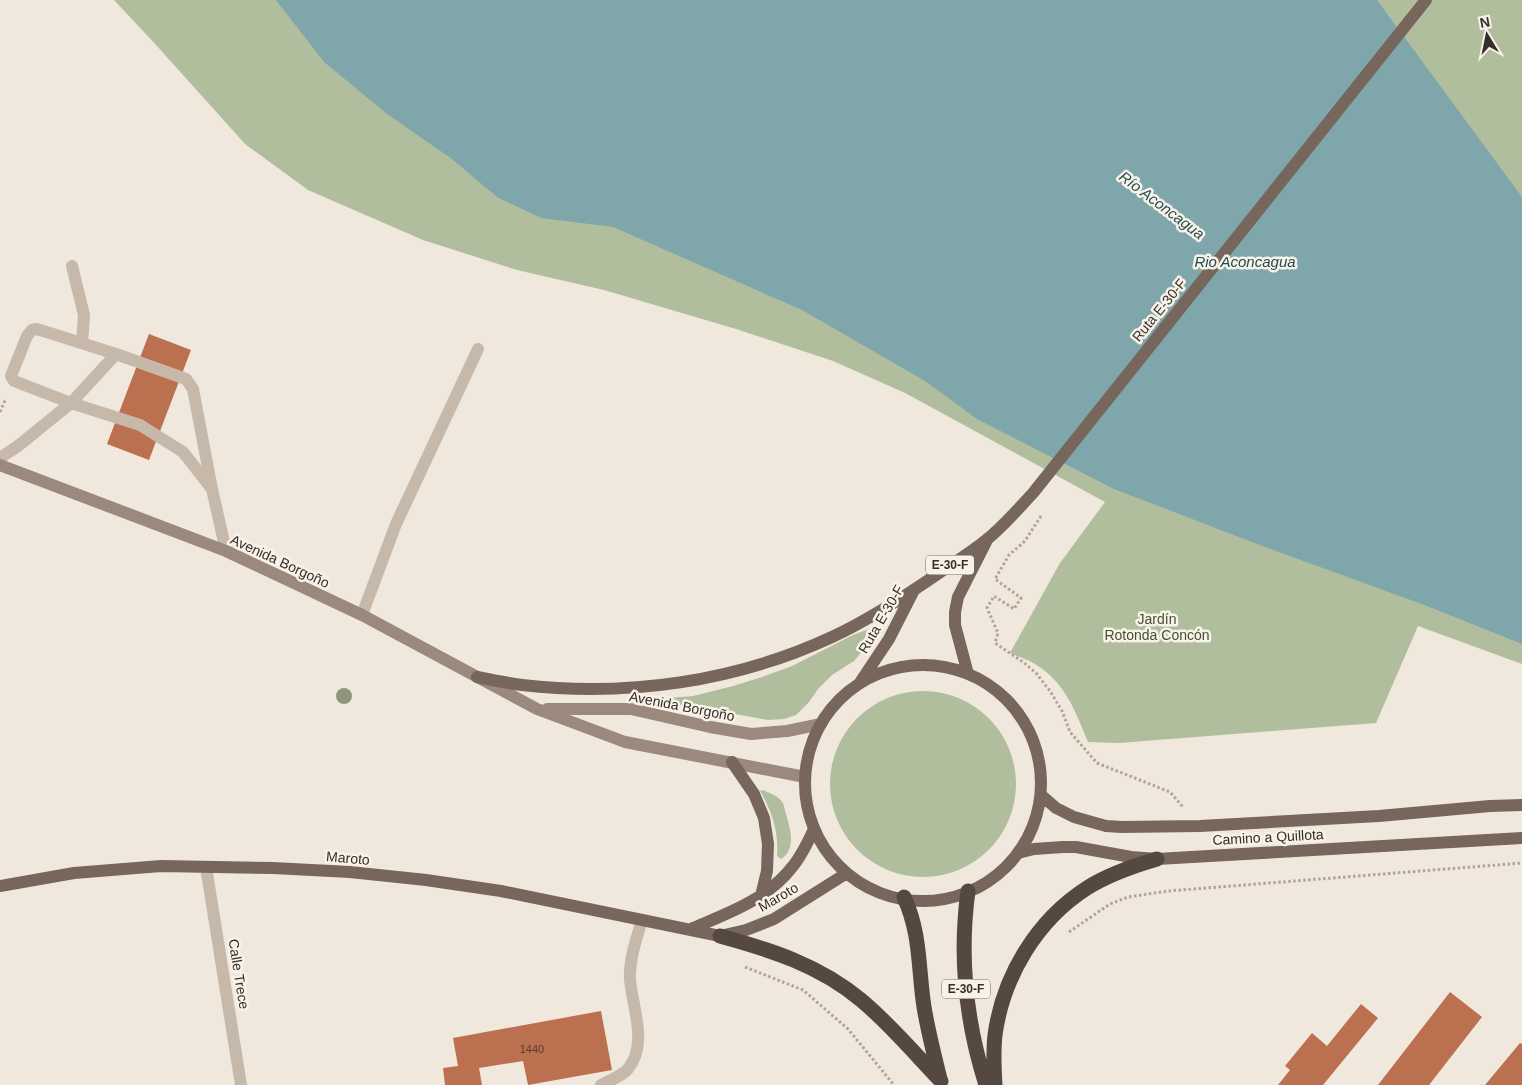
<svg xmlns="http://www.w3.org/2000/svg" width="1522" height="1085" font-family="Helvetica,sans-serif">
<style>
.green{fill:#b1be9e}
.water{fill:#7fa6aa}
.building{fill:#bb7050}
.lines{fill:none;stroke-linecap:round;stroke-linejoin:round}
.path{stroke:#b3a395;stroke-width:3;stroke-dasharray:2.5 2.5;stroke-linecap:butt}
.lane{stroke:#c7b9aa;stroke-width:12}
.street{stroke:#c7b9aa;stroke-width:12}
.secondary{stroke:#9a897c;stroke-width:12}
.primary{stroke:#76665b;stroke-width:12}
.highway{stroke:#554841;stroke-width:15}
.tree{fill:#91957d}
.labels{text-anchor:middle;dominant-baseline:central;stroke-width:5;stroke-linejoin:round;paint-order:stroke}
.number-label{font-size:11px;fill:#563e33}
.shield{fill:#f8f2e9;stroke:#706963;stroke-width:1}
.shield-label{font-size:12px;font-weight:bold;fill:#352e29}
.street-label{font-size:14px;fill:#352e29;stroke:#f8f2e9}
.park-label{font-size:14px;fill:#43512f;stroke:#f8f2e9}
.water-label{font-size:15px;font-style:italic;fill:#224d53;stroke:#f8f2e9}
</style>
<rect width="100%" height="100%" fill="#f0e8dd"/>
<path class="green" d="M114,0H1522V664L1418,626L1376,723L1119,743L1088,742C1076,713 1066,684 1038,666C1030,660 1019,657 1010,653L1060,563L1105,502L905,393L833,361L736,329L604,290L517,270L423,240L308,190L245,144L157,46Z
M869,629L872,632L864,649L854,661L832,675L818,689L809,702L796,715L784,719L768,720L696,707L669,704V698L693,696L733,686L762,677L792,666L853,635Z
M830 784a93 93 0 1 1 186 0a93 93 0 1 1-186 0Z
M763,790C769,793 779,796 783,803C784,806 785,811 786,814C790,828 797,849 781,859L777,856C779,832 772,811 760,791Z"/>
<path class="water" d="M276,0H1377L1522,197V644L1427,606L1265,547L1114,489L977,419L925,381L802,310L613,227L541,218L497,197L452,159L387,114L324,62Z"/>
<path class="building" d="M149,334L191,350L149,460L107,444Z
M1450,992L1482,1017L1429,1085H1378Z
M1361,1004L1378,1018L1323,1085H1278L1290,1070L1285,1066L1312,1033L1327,1046Z
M601,1011L612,1070L528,1085L523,1061L479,1068L482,1085H445L443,1068L458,1066L453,1038Z
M1520,1043L1522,1044V1085H1485Z"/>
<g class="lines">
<path class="path" d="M0,412L6,398
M1041,516L1025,541L1009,555L995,579L1021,598L1014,609L994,596L987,608L998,633L995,643L1023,662L1036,673L1050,691L1062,711L1070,732L1097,763L1170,792L1183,807
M1069,932L1110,904L1128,897L1168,891L1522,863
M745,967L803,990L848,1029L894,1085"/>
<path class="lane" d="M72,266L84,315L82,343
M116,354L71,403L14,381L11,376L27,336L32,330L37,329L116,354L186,379L193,389L212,489
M0,458L18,446L71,403L140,425L183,452L212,489L226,551
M362,615L396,524L478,349
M601,1085C609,1081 622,1076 628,1069C648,1044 633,1009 630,980C629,960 636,940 642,920"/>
<path class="street" d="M206,867L241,1085"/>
<path class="secondary" d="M0,465L226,551L362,615L537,709L625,742L805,777
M547,709H631L710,727L751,734L787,731L821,724"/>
<path class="primary" d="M805 783a118 118 0 1 1 236 0a118 118 0 1 1-236 0Z
M968,674L955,625V612L958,597L986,542
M477,677C492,680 507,683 522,685C627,697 735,682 832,637C869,620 904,597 939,573C954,563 970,553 985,541C1002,528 1018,509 1033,493L1426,0
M861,681L889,639L914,590
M732,762L754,794L764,818L768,844L767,871L761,896
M1041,795L1056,808L1074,817L1106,826L1122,827L1200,826L1379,816L1490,806L1522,805
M1018,853L1034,849L1063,847H1076L1131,857L1157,859L1522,838
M0,886L74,873L161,866L273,868L350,872L426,880L501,891L720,936L746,930L774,919L847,873
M691,929C728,913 767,900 793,866C802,855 808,842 814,829"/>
<path class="highway" d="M968,891C959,957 966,1022 986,1085
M904,897C921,934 918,968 924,1007C928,1031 934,1055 940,1079
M720,936C771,950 819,965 861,1000C890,1024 915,1054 941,1081
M995,1085C994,1069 993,1052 995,1035C1003,976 1037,920 1087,888C1109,874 1133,866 1157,859"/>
</g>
<circle class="tree" cx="344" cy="696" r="8"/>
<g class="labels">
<g class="number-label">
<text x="532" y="1049">1440</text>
</g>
<g class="shield">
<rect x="926" y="555.5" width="48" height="19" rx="4"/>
<rect x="942" y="979.5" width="48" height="19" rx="4"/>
</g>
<g class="shield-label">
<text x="950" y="565">E-30-F</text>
<text x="966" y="989">E-30-F</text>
</g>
<g class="street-label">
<text transform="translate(1159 310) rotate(-51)">Ruta E-30-F</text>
<text transform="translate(280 561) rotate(25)">Avenida Borgoño</text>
<text transform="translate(881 619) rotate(-60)">Ruta E-30-F</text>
<text transform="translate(682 706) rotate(11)">Avenida Borgoño</text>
<text transform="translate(1268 837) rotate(-3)">Camino a Quillota</text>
<text transform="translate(348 858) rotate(5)">Maroto</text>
<text transform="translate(778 897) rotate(-30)">Maroto</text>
<text transform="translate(239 974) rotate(81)">Calle Trece</text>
</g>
<g class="park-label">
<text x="1157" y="619">Jardín<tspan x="1157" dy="16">Rotonda Concón</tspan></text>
</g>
<g class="water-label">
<text transform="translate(1162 205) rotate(37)">Río Aconcagua</text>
<text x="1245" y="261">Rio Aconcagua</text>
</g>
</g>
<g transform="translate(1487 35) rotate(350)" stroke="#f8f2e9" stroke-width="4" paint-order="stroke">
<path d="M0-4L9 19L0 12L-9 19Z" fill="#352e29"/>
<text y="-8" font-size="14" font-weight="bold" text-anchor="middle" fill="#352e29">N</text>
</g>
</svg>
